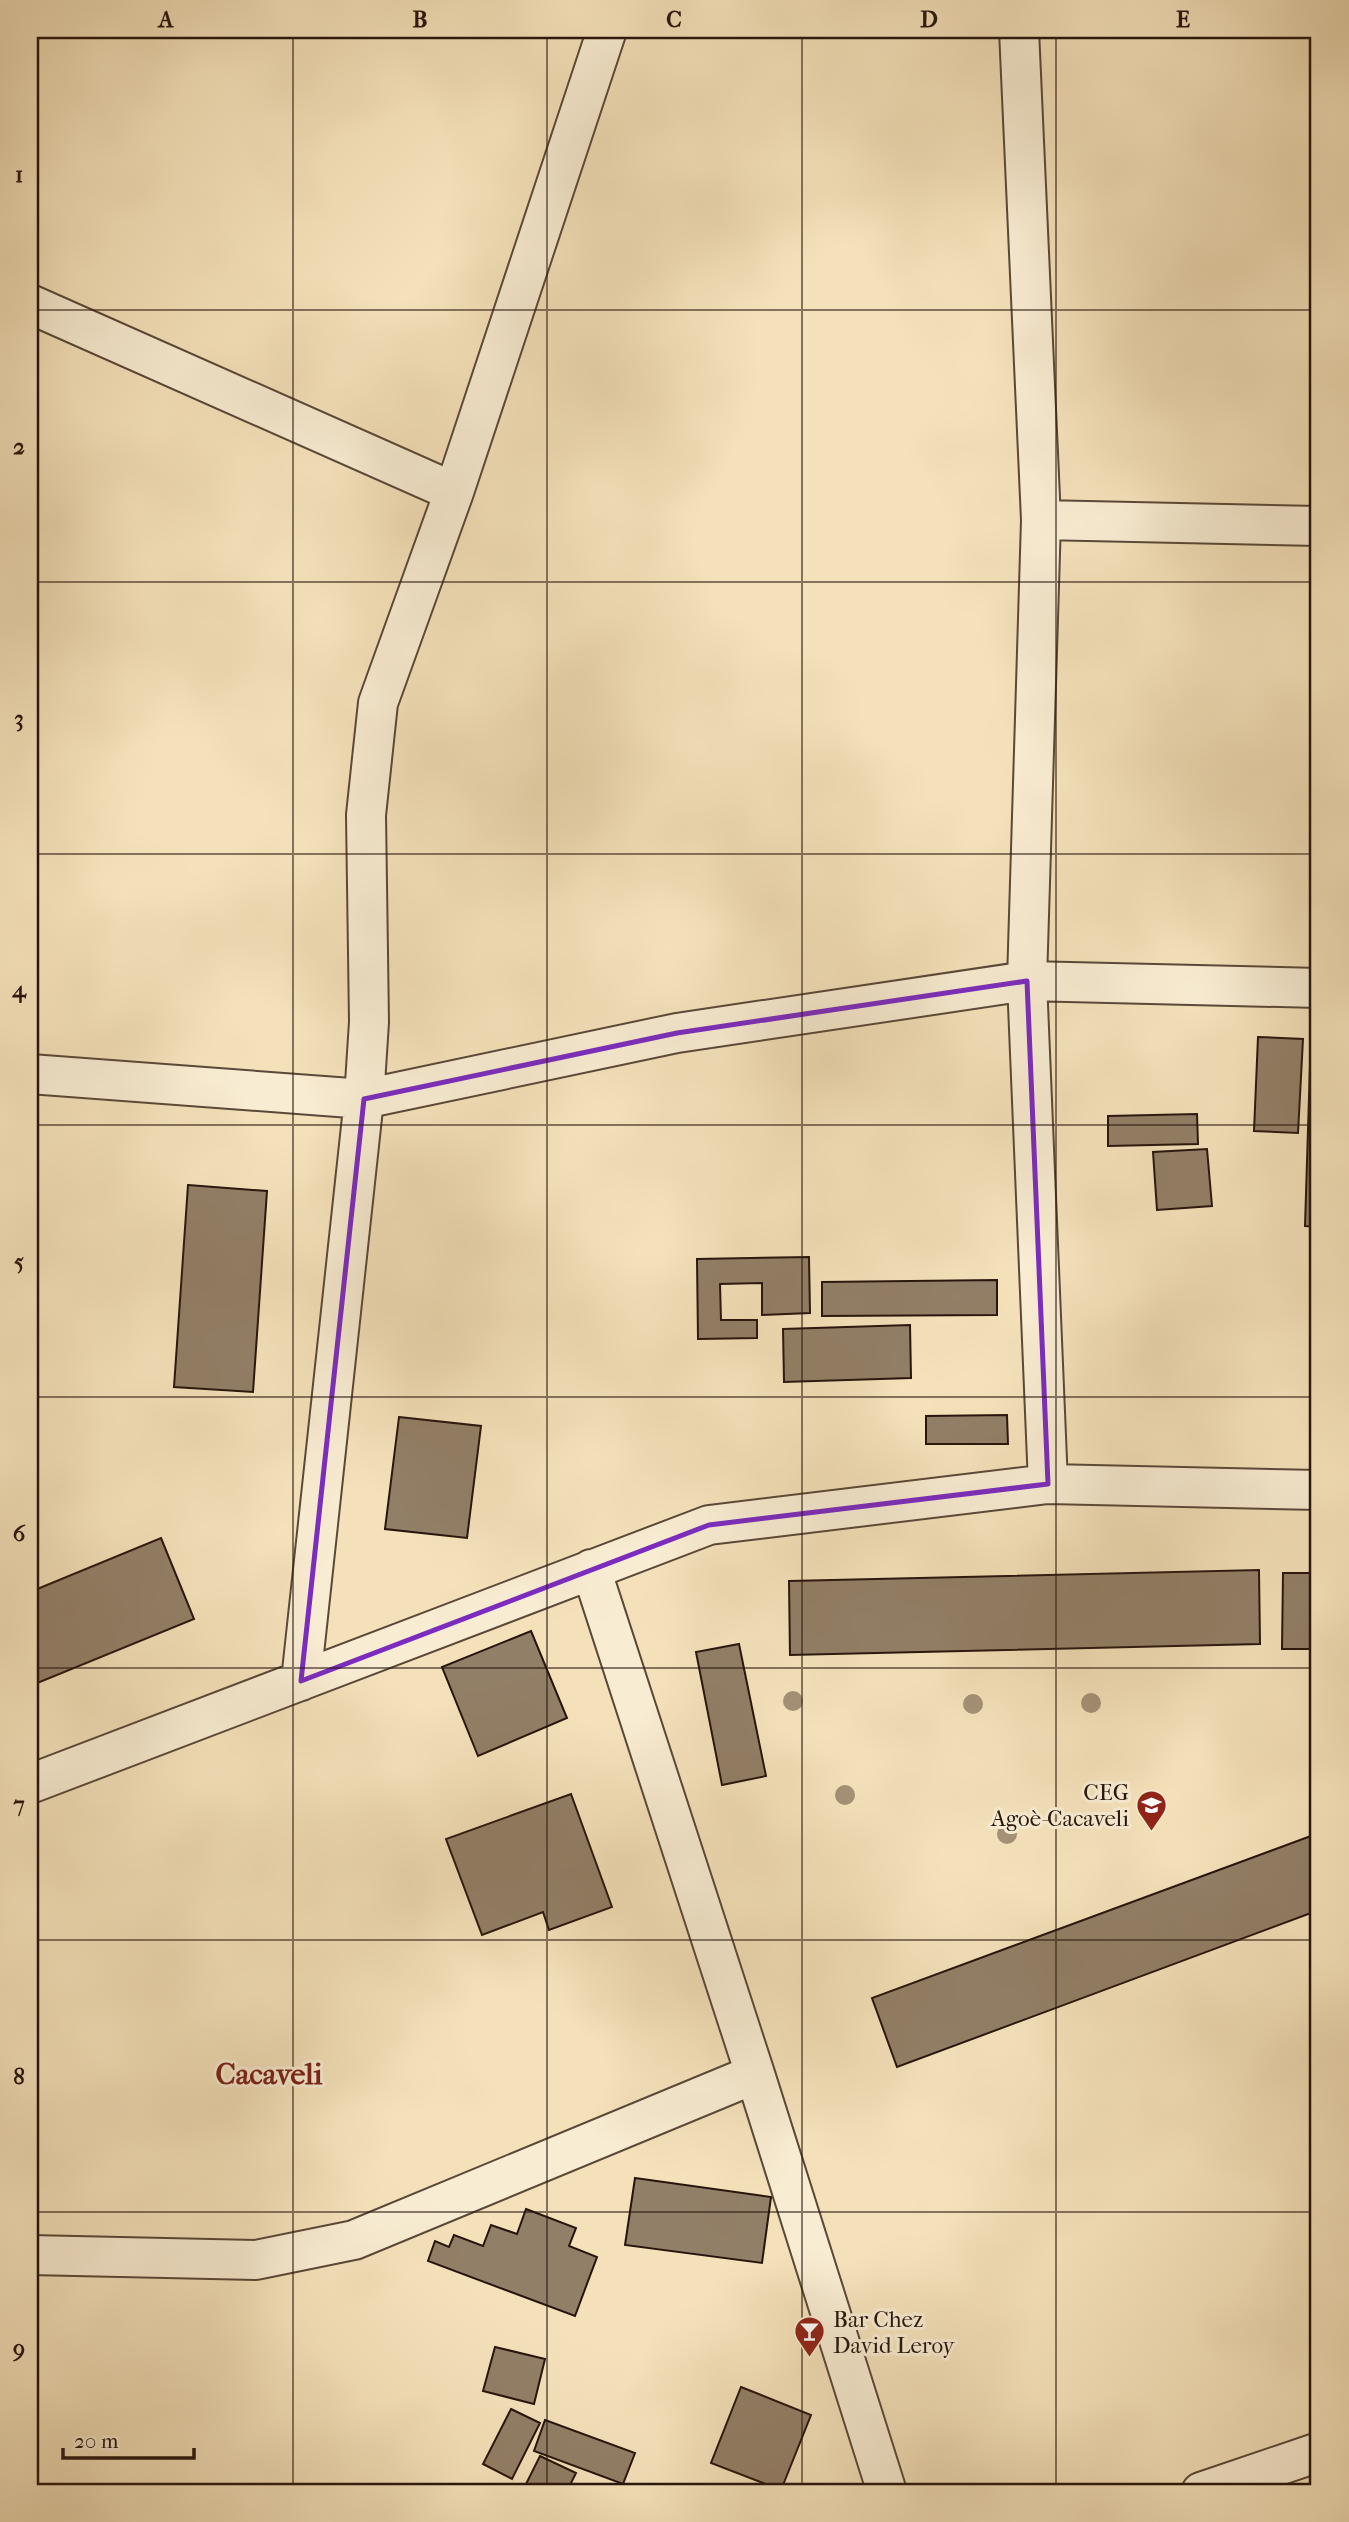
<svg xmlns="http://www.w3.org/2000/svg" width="1349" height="2522" font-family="'IM FELL French Canon',serif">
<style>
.building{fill:#927f67;stroke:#27150d;stroke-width:2}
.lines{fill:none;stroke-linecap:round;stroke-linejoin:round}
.minor-casing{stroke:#5a4838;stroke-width:42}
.minor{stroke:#f8ecd2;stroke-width:38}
.tree{fill:#a49176}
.marked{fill:none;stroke:#7b2cbf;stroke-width:5;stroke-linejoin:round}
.grid{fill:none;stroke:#27150d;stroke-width:2;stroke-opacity:0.55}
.labels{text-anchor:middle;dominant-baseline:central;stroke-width:6;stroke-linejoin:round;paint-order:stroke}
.poi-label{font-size:23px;fill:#27150d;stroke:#f8ecd2;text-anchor:end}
.district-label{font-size:30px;font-weight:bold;fill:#7a1f14;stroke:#f8ecd2}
.neatline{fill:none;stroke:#27150d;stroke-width:2.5}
.grid-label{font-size:23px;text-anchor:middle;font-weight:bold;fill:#27150d}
</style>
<rect width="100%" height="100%" fill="#f4e1ba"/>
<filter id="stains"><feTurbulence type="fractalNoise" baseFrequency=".00286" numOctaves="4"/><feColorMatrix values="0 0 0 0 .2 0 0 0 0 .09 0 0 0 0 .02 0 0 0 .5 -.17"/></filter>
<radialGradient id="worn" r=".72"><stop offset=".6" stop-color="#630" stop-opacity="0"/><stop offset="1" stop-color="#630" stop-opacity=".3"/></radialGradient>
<path class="building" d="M1311,1033H1319V1227L1305,1226Z
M1258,1037L1303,1039L1298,1133L1254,1131Z
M1197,1114L1198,1144L1108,1146V1116Z
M1207,1149L1212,1206L1157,1210L1153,1152Z
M188,1185L267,1191L253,1392L174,1387Z
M809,1257L810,1313L762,1315V1283L720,1284L721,1320H757V1338L698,1339L697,1259Z
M997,1280V1315L822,1316V1282Z
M910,1325L911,1378L784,1382L783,1329Z
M1007,1415L1008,1444H926V1416Z
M399,1417L481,1426L467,1538L385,1529Z
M161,1538L194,1619L30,1686V1592Z
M1259,1570L1260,1644L790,1655L789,1581Z
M1283,1573H1319V1649H1282Z
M531,1631L567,1718L478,1756L442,1667Z
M739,1644L766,1776L722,1785L696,1652Z
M571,1794L612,1907L549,1930L543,1912L482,1935L446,1839Z
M1319,1833V1910L897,2067L872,1998Z
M635,2178L771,2197L762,2263L625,2245Z
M526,2209L576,2228L569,2246L597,2257L575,2316L428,2261L435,2241L449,2247L454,2235L483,2246L491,2225L517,2234Z
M495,2347L545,2359L534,2404L483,2391Z
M741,2387L811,2415L781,2490L711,2463Z
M511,2409L540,2423L512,2479L483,2464Z
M545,2420L635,2453L623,2484L534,2451Z
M540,2456L576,2473L567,2491L570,2492H522Z"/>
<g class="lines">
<defs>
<path id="minor" d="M1019,30L1041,520L1027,981L1048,1484
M30,304L454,492
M1041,520L1319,526
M30,1074L364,1099L677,1033L1027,981L1319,988
M591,1569L755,2074L887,2492
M301,1681L364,1099L369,1022L366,815L378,703L454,492L607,30
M30,1784L709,1525L1048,1484L1319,1490
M30,2255L256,2260L354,2240L755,2074
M1201,2492L1319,2452"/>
</defs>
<use href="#minor" class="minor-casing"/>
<use href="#minor" class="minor"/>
</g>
<g class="tree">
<circle cx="793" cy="1701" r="10"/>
<circle cx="1091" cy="1703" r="10"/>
<circle cx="973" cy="1704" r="10"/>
<circle cx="845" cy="1795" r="10"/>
<circle cx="1007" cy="1834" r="10"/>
</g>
<path class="marked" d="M1027,981L1048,1484L709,1525L301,1681L364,1099L677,1033Z"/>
<path class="grid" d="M293,30V2492M547,30V2492M802,30V2492M1056,30V2492M30,310H1319M30,582H1319M30,854H1319M30,1125H1319M30,1397H1319M30,1668H1319M30,1940H1319M30,2212H1319"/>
<defs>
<symbol id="school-pin" viewBox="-11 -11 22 30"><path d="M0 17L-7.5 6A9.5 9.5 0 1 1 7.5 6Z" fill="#8f2418" stroke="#f8ecd2"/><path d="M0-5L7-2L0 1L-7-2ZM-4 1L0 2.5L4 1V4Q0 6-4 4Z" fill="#fff"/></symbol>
<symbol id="bar-pin" viewBox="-11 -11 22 30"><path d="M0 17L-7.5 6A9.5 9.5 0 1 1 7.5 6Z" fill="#8f2418" stroke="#f8ecd2"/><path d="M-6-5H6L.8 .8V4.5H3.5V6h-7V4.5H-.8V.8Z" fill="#fff"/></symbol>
</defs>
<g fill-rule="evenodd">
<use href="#school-pin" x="1134" y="1788" width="35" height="47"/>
<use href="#bar-pin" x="792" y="2314" width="35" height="47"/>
</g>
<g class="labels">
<g class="poi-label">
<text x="1129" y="1792">CEG<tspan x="1129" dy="26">Agoè-Cacaveli</tspan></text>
<text x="833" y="2319" text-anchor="start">Bar Chez<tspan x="833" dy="26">David Leroy</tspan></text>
</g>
<g class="district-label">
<text x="269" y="2074">Cacaveli</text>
</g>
</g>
<rect width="1349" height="2522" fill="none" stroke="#f4e1ba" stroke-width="77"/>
<path d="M63 2448v10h131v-10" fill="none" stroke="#27150d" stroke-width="3.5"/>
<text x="74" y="2448" font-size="21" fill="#27150d" stroke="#f8ecd2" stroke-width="5" paint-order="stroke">20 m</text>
<rect x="38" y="38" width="1272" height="2446" class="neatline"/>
<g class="grid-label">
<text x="166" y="27">A</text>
<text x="420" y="27">B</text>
<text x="674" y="27">C</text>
<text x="929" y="27">D</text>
<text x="1183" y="27">E</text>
<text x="19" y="182">1</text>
<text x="19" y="454">2</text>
<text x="19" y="726">3</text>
<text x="19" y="997">4</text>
<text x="19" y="1269">5</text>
<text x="19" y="1541">6</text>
<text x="19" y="1812">7</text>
<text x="19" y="2084">8</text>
<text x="19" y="2356">9</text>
</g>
<rect width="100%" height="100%" filter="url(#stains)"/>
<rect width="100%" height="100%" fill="url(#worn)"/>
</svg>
